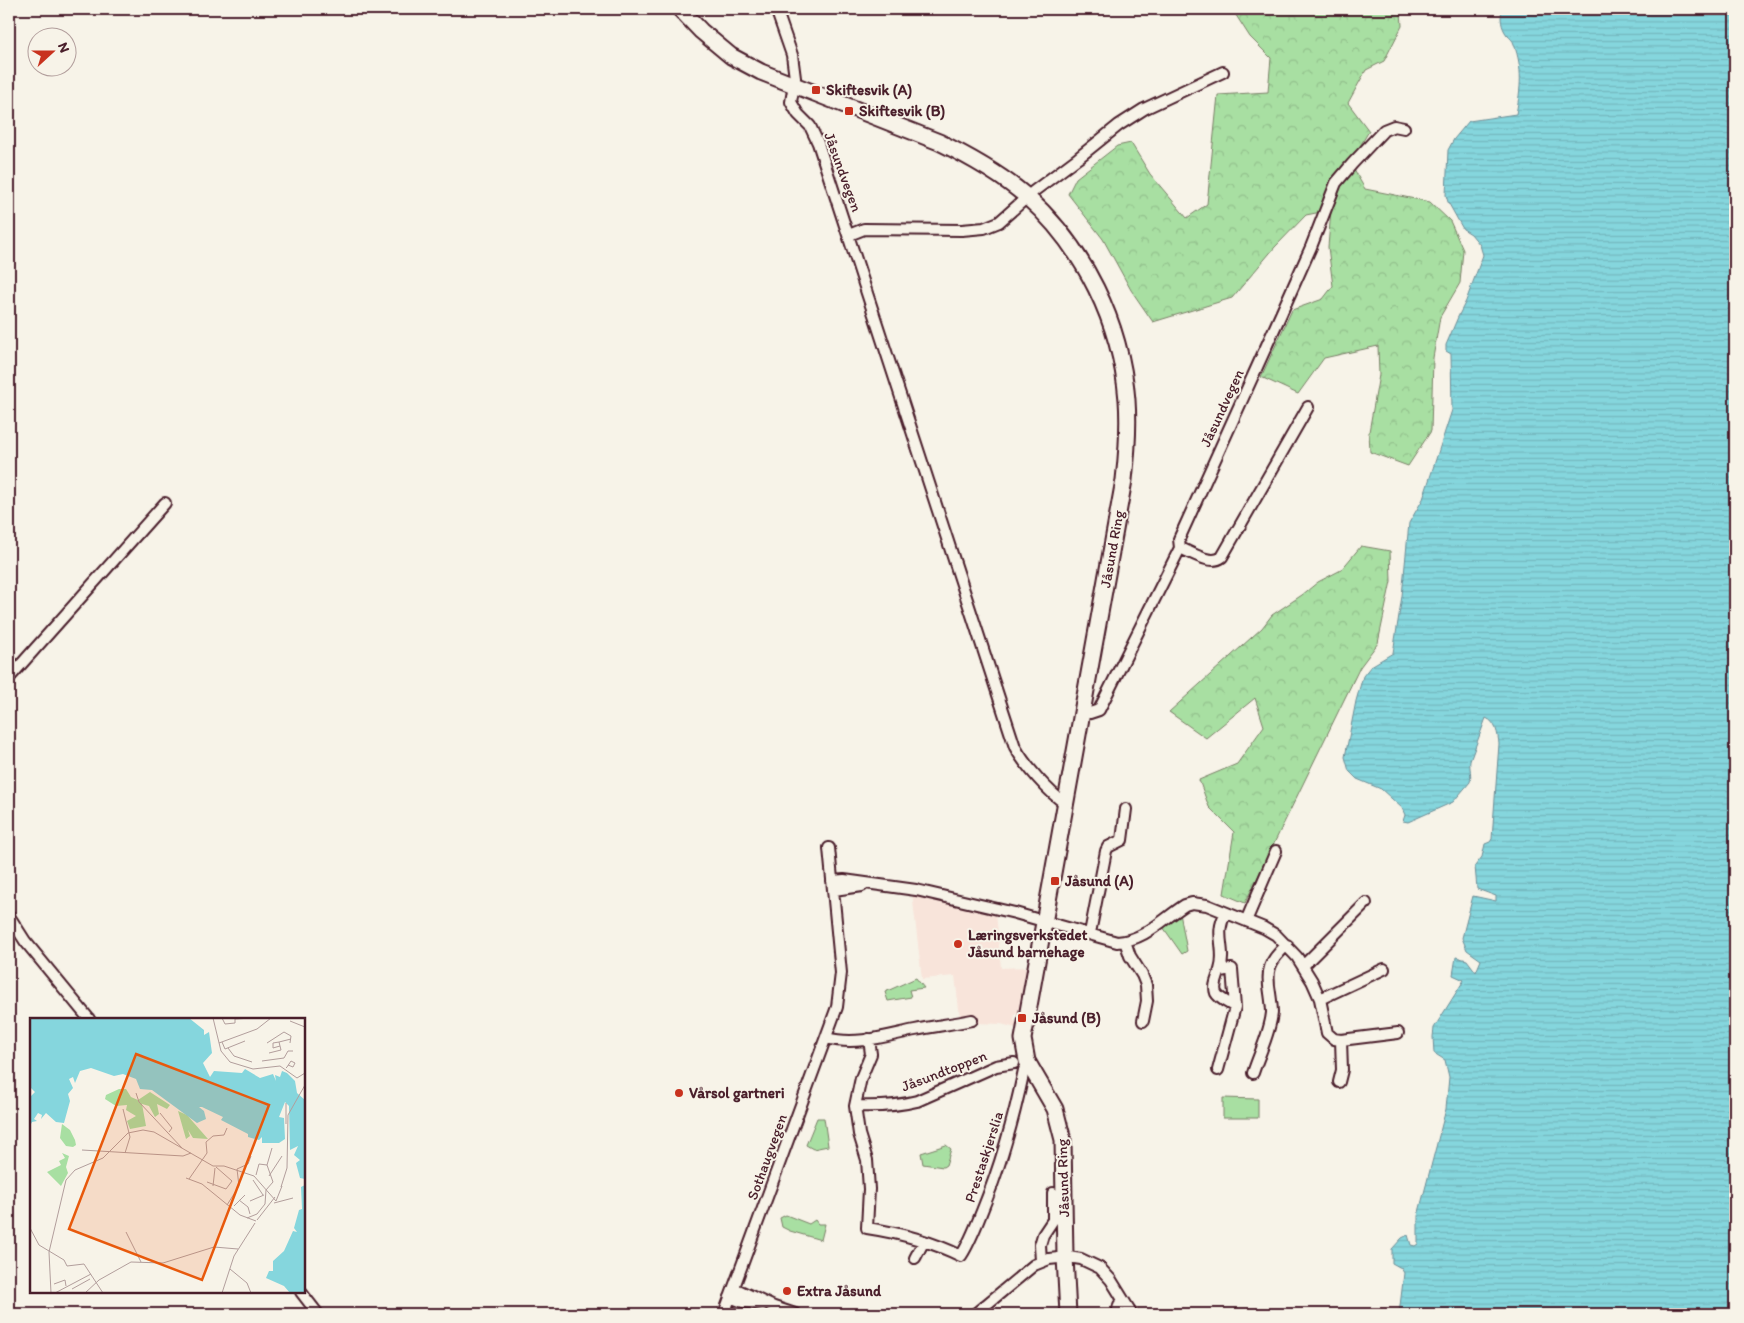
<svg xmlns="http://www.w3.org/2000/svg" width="1744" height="1323" font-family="Itim,sans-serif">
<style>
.built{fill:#f8e4da}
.green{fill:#a8dfa2;stroke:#797f66}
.forest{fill:url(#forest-crowns);stroke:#797f66}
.water{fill:url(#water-rules);stroke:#6d8d96}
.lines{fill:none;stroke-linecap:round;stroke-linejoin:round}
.minor-casing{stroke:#4a1f2b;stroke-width:14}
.secondary-casing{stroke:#4a1f2b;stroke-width:19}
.minor{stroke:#f7f3e8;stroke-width:10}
.secondary{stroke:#f7f3e8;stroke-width:15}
.poi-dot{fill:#c8321e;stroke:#f7f3e8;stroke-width:2}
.labels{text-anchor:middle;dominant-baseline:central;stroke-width:4;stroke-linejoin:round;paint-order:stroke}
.poi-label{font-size:15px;font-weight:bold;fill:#4a1f2b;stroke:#f7f3e8;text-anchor:start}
.street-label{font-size:15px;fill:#4a1f2b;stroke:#f7f3e8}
.inset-road{fill:none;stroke:#b29e9c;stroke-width:1}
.view{fill:#e8590c;fill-opacity:0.15;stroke:#e8590c;stroke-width:2.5}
.inset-edge{fill:none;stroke:#4a1f2b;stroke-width:2.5}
</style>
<defs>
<pattern id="forest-crowns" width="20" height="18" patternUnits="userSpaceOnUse" patternTransform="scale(1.25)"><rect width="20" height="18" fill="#a8dfa2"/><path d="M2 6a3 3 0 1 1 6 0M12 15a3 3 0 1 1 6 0" fill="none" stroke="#92bf8c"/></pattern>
<pattern id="water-rules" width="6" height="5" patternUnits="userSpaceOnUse" patternTransform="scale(1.25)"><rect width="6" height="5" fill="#85d6dd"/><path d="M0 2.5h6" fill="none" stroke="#74b7be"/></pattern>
</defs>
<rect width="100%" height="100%" fill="#f7f3e8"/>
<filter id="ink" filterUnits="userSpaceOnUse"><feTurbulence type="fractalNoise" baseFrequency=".02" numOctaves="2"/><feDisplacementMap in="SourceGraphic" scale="10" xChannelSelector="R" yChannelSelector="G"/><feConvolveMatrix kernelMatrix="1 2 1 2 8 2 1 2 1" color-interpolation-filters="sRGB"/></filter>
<g filter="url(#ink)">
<path class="built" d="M912,893L996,912L1001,968L1027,967L1019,1014H1015L1014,1021L1017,1022L1016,1028L1001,1024L975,1023L960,1018L955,976L922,979Z"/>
<path class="green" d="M1180,913L1187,951L1182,954L1163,927Z
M916,978L924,988L909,990L911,997L888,1001L885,992Z
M1223,1098L1258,1099V1118H1223Z
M817,1118H824L828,1146L813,1149L806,1145Z
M946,1145L951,1149L946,1165L943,1167L923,1164L921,1153Z
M786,1215L809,1224L815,1220L818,1224H825L821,1240L790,1231L782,1227L780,1218Z"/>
<path class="forest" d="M1232,9H1400L1401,11L1402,26L1384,61L1366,70L1348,103L1369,131L1350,163L1365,189L1430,202L1450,221L1463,250L1460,283L1440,317L1433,358L1431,431L1408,466L1370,452L1369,432L1379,375L1378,346L1324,358L1298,394L1261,377L1292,310L1323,299L1333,286L1328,247L1331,210L1306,215L1275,247L1232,298L1153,322L1131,290L1103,239L1068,194L1076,178L1117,146L1131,143L1150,174L1187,218L1207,204L1218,95L1268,92L1271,58L1250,37Z
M1361,546L1390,551L1391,581L1378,643L1360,667L1245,903L1224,894L1234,832L1209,807L1199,780L1237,764L1264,726L1255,698L1206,738L1169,712L1262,628L1272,615L1302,595L1318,582L1341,570Z"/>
<path class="water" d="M1502,9H1735V1314H1399L1404,1273L1401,1268L1392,1263V1249L1402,1238L1408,1235L1411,1245L1415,1246L1418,1244V1216L1446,1109L1449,1077L1445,1060L1434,1053L1433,1037L1434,1028L1464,980L1453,975L1456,957L1467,960L1476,972L1481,960L1467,950L1462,938L1473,896L1496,901V896L1477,889L1475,866L1482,857L1485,844L1490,842L1492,839L1499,744C1498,734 1496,722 1486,718L1470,761C1469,768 1472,775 1470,782L1453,802L1408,822L1403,821L1405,815L1402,808L1381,789L1357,779L1349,771L1345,757L1356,701L1363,676L1371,666L1393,653L1402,596L1409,523L1423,499L1452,410L1451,354L1446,351V345L1458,317L1466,301L1483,255L1480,245L1471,234L1463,229L1448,202L1446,195L1448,150L1454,139L1469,121L1516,114C1521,87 1523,70 1514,44C1513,40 1510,38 1507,35C1501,27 1500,18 1502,9Z"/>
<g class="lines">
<defs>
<path id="minor" d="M776,9L792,55L795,78L791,102L798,114L810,126L818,143L1015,747C1024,764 1049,793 1065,803
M849,235L864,229L962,230L984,228L999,222L1034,191L1078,158L1119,125L1144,109L1223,72
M1180,548C1191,552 1211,566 1222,557L1308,407
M9,678L165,503
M1082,712L1090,713L1099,710L1180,548L1179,539L1281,314L1311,247L1336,183L1352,164L1384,130L1394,126L1404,128
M832,881L844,880L916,890L1015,913L1117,942C1145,940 1163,919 1185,905L1192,903L1207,905L1264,928L1276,935L1297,957L1312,981L1320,999L1327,1033L1334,1039L1341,1040L1398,1033
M834,890L862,886
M1226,913C1213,934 1227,949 1220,970C1218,978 1213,985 1216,993C1219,999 1229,1003 1235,1007
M9,916L25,941L89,1019
M1246,921L1276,851
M1090,933L1106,851L1108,847L1122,840L1126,809
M1125,941L1130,956L1142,975L1146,985L1147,1001L1143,1021
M1304,965L1366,903
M1320,999L1384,969
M827,1038C855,1046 886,1036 915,1030C934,1026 953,1024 972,1020
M869,1039L871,1054L861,1078L855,1106L859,1134L867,1160L869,1189L867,1228C900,1233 931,1241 961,1256C970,1242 976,1226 982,1211C1001,1165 1014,1118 1024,1070L1030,1066
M1218,1070L1235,1007L1232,969L1220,971
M1253,1073C1259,1054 1270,1033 1272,1013C1272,1007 1271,1000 1270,993C1266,970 1269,961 1287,945
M1339,1082L1342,1070L1341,1040
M855,1106C876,1107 897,1106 917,1101L996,1066L1014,1063
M915,1258L924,1241
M1041,1261L1040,1245L1043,1235L1053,1220V1193
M734,1288L774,1307L795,1314
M301,1292L318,1314
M730,1297L743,1302L763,1305
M724,1314L837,1007L841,973L829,848
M975,1314L1034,1265L1049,1259L1068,1257L1081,1259L1100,1268L1111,1280L1132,1314
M1117,1314L1119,1305L1124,1301"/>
<path id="secondary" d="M680,9L701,31L731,56L761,72L939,142C970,157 1000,174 1026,196C1084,247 1121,323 1127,400C1129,427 1127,453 1124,480L1023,1039L1027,1061L1055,1109L1063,1140L1065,1257L1068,1314"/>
</defs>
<use href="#minor" class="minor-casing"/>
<use href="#secondary" class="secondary-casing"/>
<use href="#minor" class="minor"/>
<use href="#secondary" class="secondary"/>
</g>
</g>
<g class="poi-dot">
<rect x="811" y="85" width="10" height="10" rx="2.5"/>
<rect x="844" y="106" width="10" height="10" rx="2.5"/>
<rect x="1050" y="876" width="10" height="10" rx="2.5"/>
<circle cx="958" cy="944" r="5"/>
<rect x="1017" y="1013" width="10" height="10" rx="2.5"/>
<circle cx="679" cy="1093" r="5"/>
<circle cx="787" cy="1291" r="5"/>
</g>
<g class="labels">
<g class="poi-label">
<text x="826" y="90">Skiftesvik (A)</text>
<text x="859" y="111">Skiftesvik (B)</text>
<text x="1065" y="881">Jåsund (A)</text>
<text x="968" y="935">Læringsverkstedet<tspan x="968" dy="17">Jåsund barnehage</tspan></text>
<text x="1032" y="1018">Jåsund (B)</text>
<text x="689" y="1093">Vårsol gartneri</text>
<text x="797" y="1291">Extra Jåsund</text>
</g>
<g class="street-label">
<text transform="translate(843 172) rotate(70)">Jåsundvegen</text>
<text transform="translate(1222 408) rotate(-65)">Jåsundvegen</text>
<text transform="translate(1112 549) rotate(-80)">Jåsund Ring</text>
<text transform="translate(944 1071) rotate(-21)">Jåsundtoppen</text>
<text transform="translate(767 1157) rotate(-70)">Sothaugvegen</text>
<text transform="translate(984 1157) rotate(-72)">Prestaskjerslia</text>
<text transform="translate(1063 1178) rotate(-92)">Jåsund Ring</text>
</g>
</g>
<g transform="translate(30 1018)">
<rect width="275" height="275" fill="#f7f3e8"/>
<path d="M89,71H96L101,79L108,82L120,74L140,87L137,91L127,86L129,96L125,99L119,88L112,86L116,108L100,111L97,103L106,98L96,92L97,87L86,88L75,81L76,77ZM148,93L157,97L178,121L163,120L158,112L160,118L156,121ZM32,106L40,112L45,122L46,127L43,129L36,128L30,120ZM32,135L39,138L36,149L38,155L31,168L17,154L31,147L29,143L35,140Z" fill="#a8dfa2"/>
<path d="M0,0H159L174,12V17L179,14L182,35L173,45L180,59L184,53L212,55L215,51L230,60L243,56L246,63L245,57L250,59L252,53L257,55L265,63L267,75L275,82V161L270,160L266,145L270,142L264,137L268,128L260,132L259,88L255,84L249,99L254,100L255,121L249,125H232V119L229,122L218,119V116L191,102L193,99L172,89H169L174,93L176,101L167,105L122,72L110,71L106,61L93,56L84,58L61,50L50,53L45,65L43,59L39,61L43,70L38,76L40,83L34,105L26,104L16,95L11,101L12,97L8,95L4,101L7,103L2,104L0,108V79L5,74L0,69ZM275,167V275H260L254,268L236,260L239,253H243V243L254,233L263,213L267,214L264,210L269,192L272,191L271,169Z" fill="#85d6dd"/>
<path class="inset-road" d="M183,0L191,33L200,44L223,51L250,48L267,60L275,55M192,0L195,6L205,5V0M205,1L222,0M260,3L275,9M192,24L195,31L215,23M249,24L243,25V30L250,28M189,25L227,11L241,0M237,25L254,14L261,18L260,25M198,30L204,38L222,44M239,35L251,32L249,24L261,21M232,43L254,40L258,33H263M256,50L257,49L261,43L265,45L263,49L258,47M106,75L109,84L152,130M93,91L100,119L95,135M130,95L142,110L139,114M256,106V85M52,132L153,138L161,135M226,157L229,146L237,147M239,158L252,138M156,160L172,166L210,197L226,203M159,161L177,135L176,124L183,118L194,117L197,110M223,162L233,177M177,164L196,171L202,163L186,149M183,168L185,150M251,169L257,150L258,97L275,67M209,182L218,189L220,196M220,183L234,177M244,185L263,180M197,187L209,168L207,151L218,146L221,138M204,188L215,177M217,200L227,196L235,186L236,172L243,164L237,147L242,130M227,202L245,179M0,210L9,227L34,242L37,248L54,246L73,275M96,214L111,244M200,251L217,265L221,275M24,266L35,262L36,268M42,271L60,261M21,275L19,234L36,162L45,152L73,140L98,115L113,112L124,114L183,148H194L224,158L246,183L252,168M25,275L61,256M55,275L69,262L101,244L133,245L184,229L208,231M192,275L204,238L225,205"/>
<path class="view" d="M106,36L239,87L172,262L39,211Z"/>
<rect width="275" height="275" class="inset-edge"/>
</g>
<rect width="1744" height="1323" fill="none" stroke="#f7f3e8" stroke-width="30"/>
<rect x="15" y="15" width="1714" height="1293" fill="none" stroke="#4a1f2b" stroke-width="2" filter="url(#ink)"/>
<g transform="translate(52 52) rotate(69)"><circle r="24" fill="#f7f3e8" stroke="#b29e9c"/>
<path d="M0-4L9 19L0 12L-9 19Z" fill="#c8321e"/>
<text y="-8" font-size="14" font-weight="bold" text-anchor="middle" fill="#4a1f2b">N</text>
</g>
</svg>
